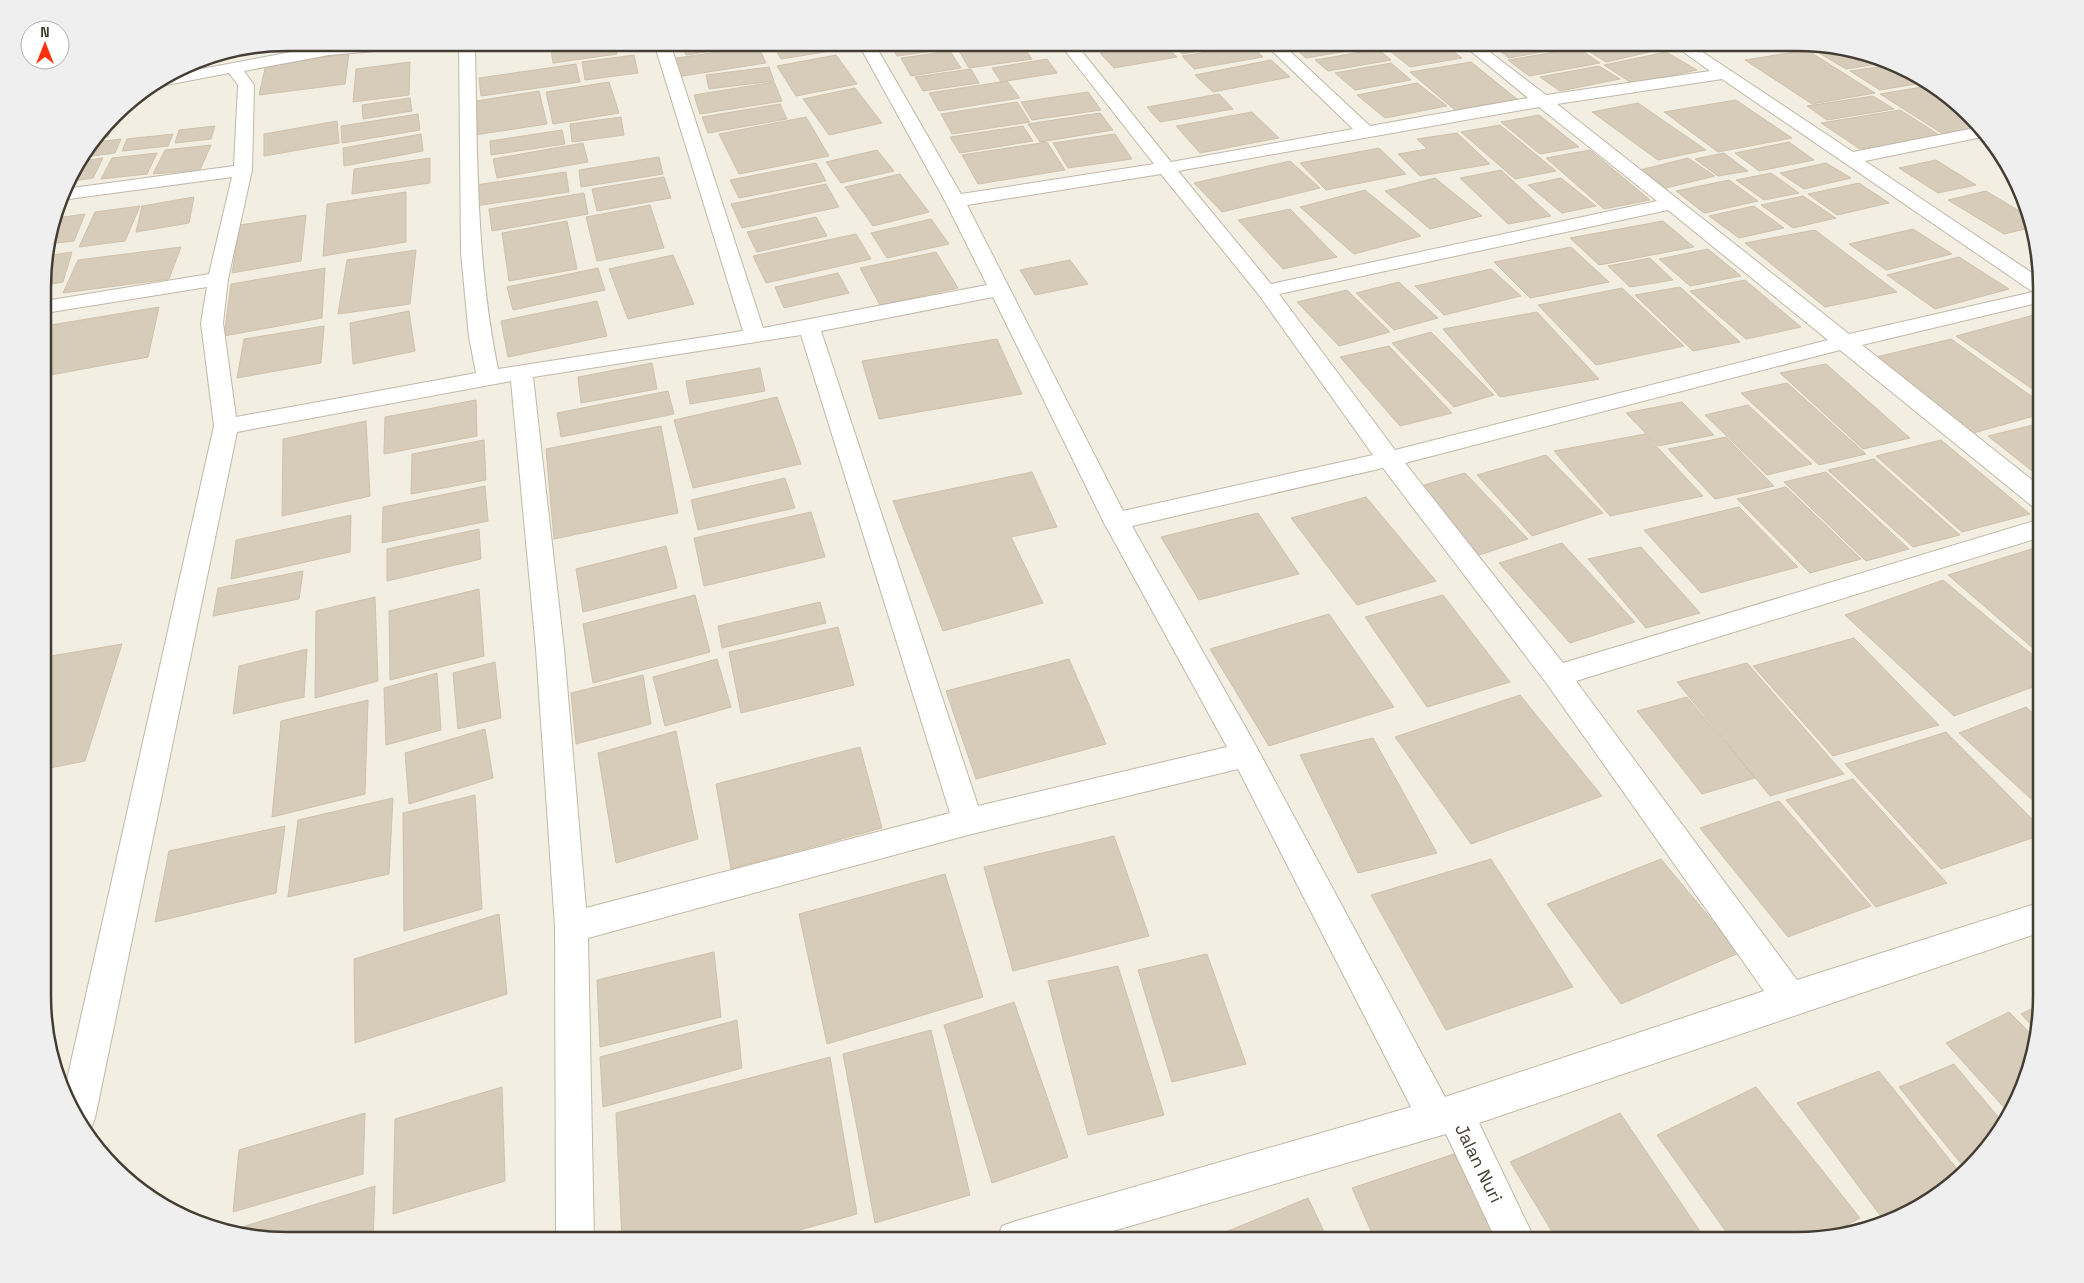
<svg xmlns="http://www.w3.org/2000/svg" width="2084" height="1283" font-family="'Space Grotesk',sans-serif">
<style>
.building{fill:#d7ccba;stroke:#cfc1aa}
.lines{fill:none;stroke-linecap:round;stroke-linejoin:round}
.street-casing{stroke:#c1b8a8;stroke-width:2}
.street{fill:#fff;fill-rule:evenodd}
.labels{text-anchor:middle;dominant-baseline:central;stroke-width:4;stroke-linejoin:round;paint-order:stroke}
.near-street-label{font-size:18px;fill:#443d33;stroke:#fff}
.rim{fill:none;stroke:#443d33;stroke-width:2.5}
</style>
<rect width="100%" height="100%" fill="#f2eee2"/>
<path class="building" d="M599,43H614L617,54L553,63L551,49Z
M681,43H749L750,45L686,55Z
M772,43H840L844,49L781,59Z
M889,43H960L963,47L897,56Z
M1021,43L1032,59L969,68L959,51Z
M1073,43H1138L1081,52Z
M1162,43L1177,57L1114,68L1100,53Z
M1171,43H1248L1182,54Z
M1289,43H1372L1377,46L1306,58Z
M1380,43H1442L1462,58L1410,67Z
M1489,43H1575L1579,45L1509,58Z
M1610,43H1652L1663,49L1606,62L1584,48Z
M1250,45L1263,57L1194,69L1182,56Z
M758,46L766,63L676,77L670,59Z
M1578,48L1600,63L1529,76L1508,60Z
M1378,49L1391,60L1328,71L1315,60Z
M1843,49L1860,51L1885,63L1846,69L1819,53Z
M1807,50L1875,93L1812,104L1745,60Z
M950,51L961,68L911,76L901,58Z
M1666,52L1697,70L1633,84L1604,65Z
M349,54L345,84L259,95L266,64Z
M634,55L638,73L585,80L582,62Z
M836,55L857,84L796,96L777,66Z
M1047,59L1057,73L1001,82L992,68Z
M1271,60L1290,77L1213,92L1195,75Z
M410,62L409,95L353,102L356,69Z
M1471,62L1517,99L1455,110L1410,72Z
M1391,63L1411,80L1355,90L1335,73Z
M576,64L580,82L481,96L479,78Z
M1891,65L1928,82L1880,90L1850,71Z
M1599,66L1620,79L1560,91L1540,77Z
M769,67L774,81L709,89L706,75Z
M971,69L979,83L923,91L915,77Z
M1007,81L1020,98L939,111L929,93Z
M609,82L619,113L553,124L546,92Z
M774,82L782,101L700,114L694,95Z
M1417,83L1447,106L1385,118L1357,95Z
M1934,85L1970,114L1980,127L1943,134L1880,94Z
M855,88L882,123L829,135L803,99Z
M539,91L547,124L475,135L470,102Z
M1088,92L1101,110L1032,120L1021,102Z
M1219,94L1233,109L1160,122L1147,107Z
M1873,96L1894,109L1827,120L1807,106Z
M410,98L412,111L363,119L362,105Z
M1736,100L1792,138L1718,152L1664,112Z
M1017,102L1030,122L952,134L941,114Z
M1638,103L1706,150L1658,160L1592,112Z
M780,104L787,119L708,133L702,117Z
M1900,110L1941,136L1860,149L1821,123Z
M1252,112L1279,138L1200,153L1176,126Z
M1100,113L1113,130L1040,142L1028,124Z
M418,114L420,130L342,143L341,126Z
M117,115L108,137L99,138Z
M1539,115L1579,147L1540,154L1501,122Z
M621,117L624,135L572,142L570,124Z
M806,117L829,156L739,174L719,134Z
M337,121L339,143L264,156V134Z
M1500,125L1556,171L1515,179L1461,132Z
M215,126L211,139L175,143L179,130Z
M1023,126L1033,141L960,153L950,137Z
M562,130L565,144L491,155L490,141Z
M1457,133L1490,164L1420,176L1398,154L1427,149L1417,139Z
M173,134L168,146L122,151L127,139Z
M421,134L423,151L344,166L343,148Z
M1115,134L1132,159L1068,168L1053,143Z
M121,139L115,153L85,157L96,142Z
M1047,142L1065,170L978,184L962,155Z
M1789,142L1814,160L1759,171L1735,153Z
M583,143L588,162L497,178L493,159Z
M211,145L200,170L153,174L165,150Z
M1994,145L2004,159L1985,147Z
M1379,148L1406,174L1326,190L1300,163Z
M877,150L894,171L841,183L826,162Z
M1590,150L1650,200L1604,209L1546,158Z
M157,153L147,174L101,179L112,158Z
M1724,153L1748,171L1718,176L1695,159Z
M659,157L663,174L581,187L579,170Z
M103,158L93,178L67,182L82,161Z
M430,158V183L352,194L354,169Z
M1688,158L1715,176L1666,188L1640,170Z
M1936,160L1976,185L1938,193L1899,168Z
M1290,161L1320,188L1222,212L1194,183Z
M816,163L826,181L739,198L730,180Z
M1826,163L1851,178L1804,189L1780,173Z
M1501,170L1551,216L1508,224L1460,178Z
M566,172L569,192L475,206V185Z
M1771,173L1799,193L1764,200L1736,180Z
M900,174L929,212L873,226L845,187Z
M664,177L671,198L597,211L592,189Z
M1435,178L1482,216L1430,229L1385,191Z
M1561,178L1596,206L1562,213L1528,185Z
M1729,180L1758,201L1704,213L1676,191Z
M1859,183L1889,203L1837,215L1808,194Z
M826,184L839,207L742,228L731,204Z
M1365,190L1421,236L1354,254L1300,207Z
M1986,191L2031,218L2034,227L2004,234L1948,200Z
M406,192V242L323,256L327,204Z
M584,193L588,214L492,231L489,209Z
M1803,196L1836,218L1793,228L1761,205Z
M194,197L189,223L136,232L142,206Z
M650,205L664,248L597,261L586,217Z
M140,206L125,241L79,247L95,212Z
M1754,206L1784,228L1739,238L1709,216Z
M1290,209L1337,257L1283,269L1238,220Z
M85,214L74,241L48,244L56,218Z
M306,215L301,261L232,273L240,225Z
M816,217L827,236L757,252L747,232Z
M931,219L949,244L887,258L871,233Z
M567,221L577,269L509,281L502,233Z
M1663,221L1694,247L1599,265L1570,238Z
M1913,229L1952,254L1886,270L1849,244Z
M1815,230L1897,292L1825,307L1745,243Z
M856,234L871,259L766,283L753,256Z
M181,247L169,279L63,293L78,260Z
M1571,247L1609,282L1530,298L1494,262Z
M1708,249L1741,276L1690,286L1659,259Z
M416,250L410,304L338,314L347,260Z
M72,252L63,282L45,285V256Z
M936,252L958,288L880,305L860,268Z
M673,255L694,304L628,319L609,269Z
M1959,257L2009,289L1935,309L1887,275Z
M1650,258L1673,280L1630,287L1608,266Z
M1070,260L1088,284L1035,295L1020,270Z
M325,268L322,318L224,336L231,284Z
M598,268L605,290L513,310L507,287Z
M1491,269L1521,296L1444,315L1415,286Z
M838,273L849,293L784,308L775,287Z
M1745,280L1801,327L1746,339L1690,291Z
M1399,282L1438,318L1394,330L1356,293Z
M1680,287L1740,342L1693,351L1635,295Z
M1622,288L1684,346L1596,365L1538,305Z
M1347,290L1390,332L1339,346L1297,302Z
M597,301L607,336L508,357L501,321Z
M159,307L148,357L45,376V326Z
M409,311L415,351L353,364L350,323Z
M1537,312L1599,379L1500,397L1443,329Z
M2034,315L2041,319V395L1956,336Z
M324,326L321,363L237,378L244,339Z
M1431,332L1494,395L1454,407L1392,343Z
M997,339L1022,394L879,419L862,361Z
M1951,339L2041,403V414L1970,434L1872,358Z
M1389,346L1452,413L1400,426L1340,357Z
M652,363L657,389L581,403L578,377Z
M1826,364L1910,438L1863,449L1780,373Z
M760,368L765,391L690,404L686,381Z
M1787,383L1866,454L1819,465L1741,393Z
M668,391L674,414L561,437L557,413Z
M777,397L801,464L693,488L674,420Z
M476,400L477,436L384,454L385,417Z
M1682,402L1714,435L1658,446L1626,413Z
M1748,405L1812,464L1767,475L1705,415Z
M366,421L370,496L282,516L283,439Z
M2041,423V478L1988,436Z
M661,426L678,513L554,539L546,449Z
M1645,434L1703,496L1610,516L1554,451Z
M1726,437L1774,486L1715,499L1668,449Z
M484,440L486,480L411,494L412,454Z
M1941,440L2030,514L1962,532L1876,456Z
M1546,455L1603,513L1532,536L1477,475Z
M1874,459L1960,535L1913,547L1828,470Z
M1032,472L1057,527L1011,537L1043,603L943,631L893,501Z
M1826,472L1909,549L1866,561L1784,482Z
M1465,473L1528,539L1476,556L1414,488Z
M785,478L795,508L698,530L691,500Z
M485,486L488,521L382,543L383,507Z
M1786,487L1861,559L1810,573L1737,499Z
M1366,497L1436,581L1357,605L1291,518Z
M1739,507L1798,567L1701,593L1644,530Z
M811,512L825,557L704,586L694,538Z
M1258,513L1299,574L1199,600L1161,537Z
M351,515L350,552L231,579L236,540Z
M479,529L481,559L387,581V549Z
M1562,543L1635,622L1570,643L1499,563Z
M666,546L677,588L583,612L576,569Z
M2041,546V655L1948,575Z
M1641,547L1700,613L1646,628L1588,559Z
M303,571L299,599L213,616L218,588Z
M1943,580L2041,662V684L1954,716L1845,615Z
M479,589L484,656L390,680L389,611Z
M695,595L710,652L593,683L583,624Z
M1443,595L1510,682L1427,707L1365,617Z
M375,597L378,681L315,698L316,611Z
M820,602L826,623L722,648L718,626Z
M1329,614L1394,707L1269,746L1210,649Z
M838,627L854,685L741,713L729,652Z
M1854,638L1939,725L1833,756L1753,666Z
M122,644L85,761L45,769V657Z
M307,649L304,697L233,714L239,666Z
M717,659L731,707L665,726L653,677Z
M1069,659L1106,744L976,779L946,691Z
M495,662L501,718L458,729L453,673Z
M1747,663L1844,774L1770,796L1677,682Z
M437,673L441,730L386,745L384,688Z
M643,675L651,724L576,744L571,693Z
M1520,695L1602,796L1471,844L1395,737Z
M1687,697L1755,778L1702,794L1637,711Z
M368,700L365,794L272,817L281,721Z
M2026,707L2041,720V808L1959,733Z
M485,729L493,778L409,804L405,753Z
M676,731L698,839L616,863L598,753Z
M1946,732L2041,828V835L1941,869L1845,764Z
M1373,738L1437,853L1358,873L1300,755Z
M860,747L882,828L731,869L716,784Z
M1853,779L1947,883L1876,907L1786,800Z
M475,795L482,909L404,931L403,813Z
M393,798L389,874L288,897L298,820Z
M1779,801L1871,906L1788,937L1700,828Z
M285,826L276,893L155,922L169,851Z
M1114,836L1149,936L1013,971L984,867Z
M1491,859L1573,987L1446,1030L1371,895Z
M1661,859L1739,953L1621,1004L1547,904Z
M945,874L983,997L827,1044L799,914Z
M499,914L507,994L355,1043L354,959Z
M714,952L721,1017L600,1047L597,980Z
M1207,954L1246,1064L1172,1082L1138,970Z
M1118,966L1164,1115L1088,1135L1048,981Z
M1014,1002L1068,1157L992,1183L944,1025Z
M2041,1004V1011L2037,1031L2021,1014Z
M2009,1012L2036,1039L2029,1074L2009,1113L1946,1043Z
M737,1020L742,1068L603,1107L600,1057Z
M931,1030L970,1195L875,1223L843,1054Z
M830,1057L857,1214L764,1240H622L616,1113Z
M1954,1064L2004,1124L2000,1131L1967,1171L1899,1087Z
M1879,1071L1962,1175L1919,1208L1885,1222L1797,1103Z
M502,1087L505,1181L393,1214L395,1119Z
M1756,1087L1860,1218L1821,1239L1732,1240L1657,1135Z
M365,1113L363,1174L233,1212L239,1150Z
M1620,1113L1706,1240H1557L1510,1162Z
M1454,1154L1497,1240H1375L1352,1188Z
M375,1186L373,1240H287L229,1231Z
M1308,1198L1328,1240H1238L1233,1229Z
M1233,1229L1238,1240H1204Z"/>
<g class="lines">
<defs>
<path id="street" d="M360,43H419L411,48L329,55L244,71L254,85L252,170L228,279L223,323L236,417L476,373L469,337L461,253L459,43H475C477,152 476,262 498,369L743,331L654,43H670L763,328L987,285L945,201L858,43H874L961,194L1154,164L1059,43H1075L1171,162L1353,129L1264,43H1281L1370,126L1528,98L1461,43H1478L1546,95L1710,71L1671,43H1689L1853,152L1980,127L1987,136L1865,161L2041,279V302L1862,345L2041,487V509L2032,506L1840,350L1405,463L1563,663L2041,519V537L1576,681L1797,980L2041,902V932L1479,1123L1535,1240H1496L1446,1134L1082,1240H997L1002,1226L1016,1221L1411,1107L1238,769L968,835L588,938L594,1240H556L555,927L536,649L511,381L237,432L95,1118L90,1131L85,1133L64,1093L214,426L201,323L207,287L45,313V301L209,274L232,177L61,200L65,189L234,166L238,85L229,73L161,86L156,85L174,74L329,45ZM1722,79L2033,292L1849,334L1557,104ZM1539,107L1657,201L1271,284L1178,171ZM1161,174L1259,295L1373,455L1123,511L967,205ZM1668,210L1828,340L1395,450L1279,294ZM993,297L1103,521L1227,747L978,806L821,331ZM801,335L950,813L586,908L564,649L533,377ZM1383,468L1547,684L1764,991L1445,1097L1256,746L1132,526Z"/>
</defs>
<use href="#street" class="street-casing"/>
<use href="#street" class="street"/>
</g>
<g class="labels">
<g class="near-street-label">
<text transform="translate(1479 1163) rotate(64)">Jalan Nuri</text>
</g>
</g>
<path d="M0 0H2084V1283H0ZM287 51H1797A236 236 0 0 1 2033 287V996A236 236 0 0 1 1797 1232H287A236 236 0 0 1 51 996V287A236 236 0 0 1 287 51Z" fill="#f0efef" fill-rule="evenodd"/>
<path class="rim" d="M287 51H1797A236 236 0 0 1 2033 287V996A236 236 0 0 1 1797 1232H287A236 236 0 0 1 51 996V287A236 236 0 0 1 287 51Z"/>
<g transform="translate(45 45)"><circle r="24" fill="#ffffff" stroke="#b4b1ad"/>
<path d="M0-4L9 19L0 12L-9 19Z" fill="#ff330d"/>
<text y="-8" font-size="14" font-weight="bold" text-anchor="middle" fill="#443d33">N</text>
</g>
</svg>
